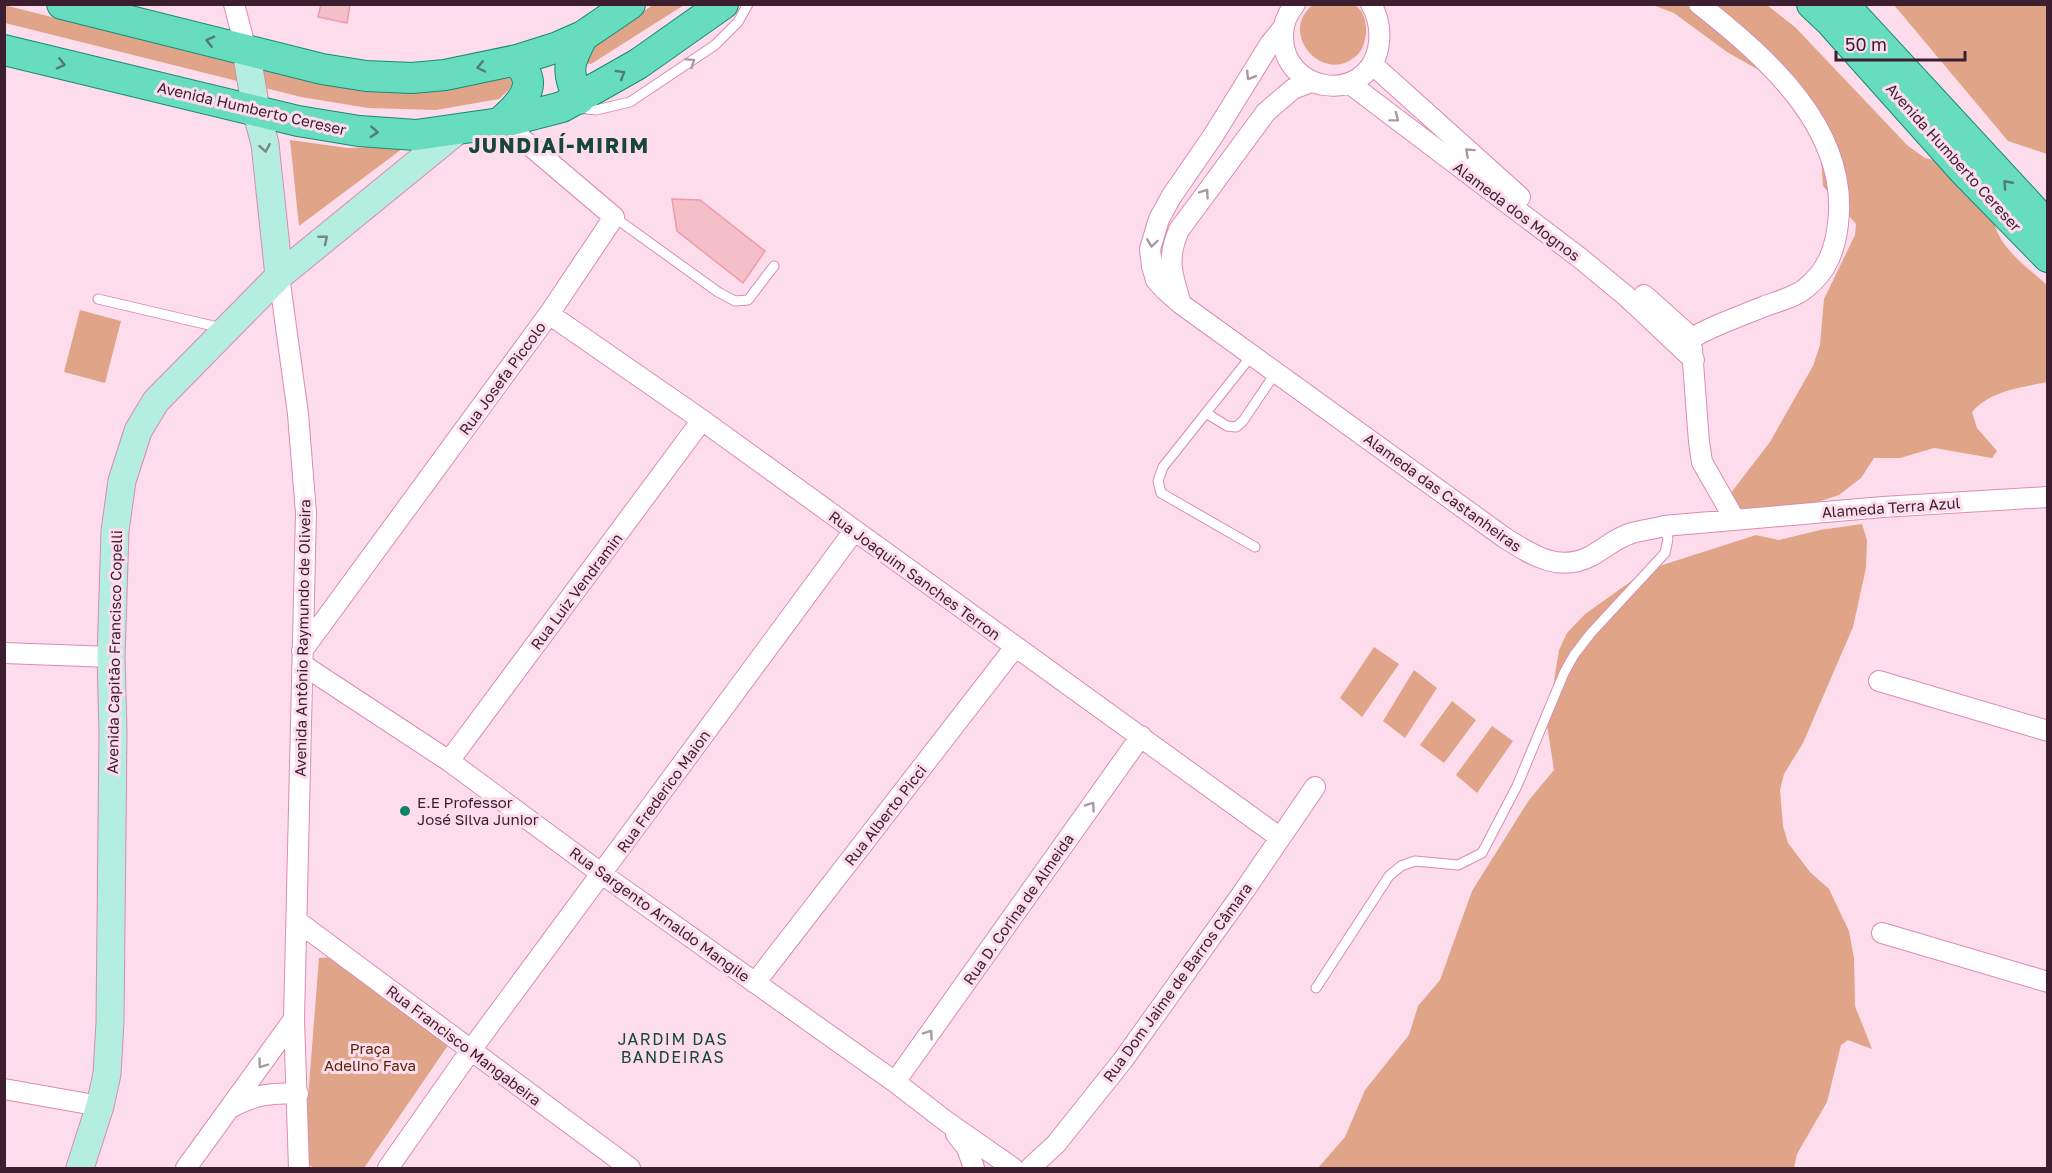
<svg xmlns="http://www.w3.org/2000/svg" width="2052" height="1173" font-family="'Golos Text',sans-serif">
<style>
.green{fill:#e0a588}
.building{fill:#f5bfc8;stroke:#f099aa;stroke-width:1.5}
.lines{fill:none;stroke-linecap:round;stroke-linejoin:round}
.service-casing{stroke:#d98cb4;stroke-width:11}
.minor-casing{stroke:#d98cb4;stroke-width:22}
.secondary-casing{stroke:#d98cb4;stroke-width:29}
.primary-casing{stroke:#168b71;stroke-width:32}
.service{stroke:#fff;stroke-width:9}
.minor{stroke:#fff;stroke-width:20}
.secondary{stroke:#b3eedf;stroke-width:27}
.primary{stroke:#67dcbf;stroke-width:30}
.oneway{stroke:#527d76}
.oneway2{stroke:#a79aa1}
.oneway3{stroke:#788686}
.poi-dot{fill:#0f8464;stroke:#fddcec;stroke-width:2}
.labels{text-anchor:middle;dominant-baseline:central;stroke-width:6;stroke-linejoin:round;paint-order:stroke}
.street-label{font-size:15px;fill:#3c1e2e;stroke:#fddcec}
.poi-label{font-size:15px;fill:#3c1e2e;stroke:#fddcec;text-anchor:start}
.park-label{font-size:15px;fill:#572609;stroke:#fddcec}
.neighbourhood-label{font-size:16px;letter-spacing:1.5px;fill:#174837;stroke:#fddcec}
.district-label{font-size:21px;font-weight:bold;letter-spacing:1.5px;fill:#174837;stroke:#fddcec}
</style>
<rect width="100%" height="100%" fill="#fddcec"/>
<path class="green" d="M1314,4C1325,4 1340,2 1351,4C1370,9 1369,41 1359,53C1326,89 1275,33 1314,4Z
M4,5L250,67L506,74L514,85L499,99L436,110L368,108L301,97L5,23Z
M653,5H684L591,64L580,62L582,52Z
M1653,5H1767L1795,27L1908,146L1925,158L1933,160L1994,221C1999,248 2027,267 2047,285V382C2020,388 1991,390 1972,412L1977,428L1997,451L1992,458L1934,448L1900,458H1874L1861,478L1839,495L1781,514L1737,509L1730,494L1770,442L1813,366L1820,345L1824,299L1855,235L1856,224L1823,186L1819,128L1780,82L1727,52L1674,13Z
M1894,5H2047V154L2008,141Z
M290,140L348,148L406,146L299,226Z
M80,310L121,321L105,383L64,372Z
M1862,524L1867,540L1866,568L1853,627L1803,743L1784,774L1780,790L1783,826L1788,843L1810,872L1829,889L1849,931L1854,958L1855,1006L1872,1049L1848,1040L1841,1045L1827,1102L1797,1154L1794,1168H1318L1345,1137L1365,1090L1409,1035L1418,1006L1440,980L1472,891L1529,800L1554,770L1547,725L1559,650L1567,633L1585,614L1647,570L1756,535L1779,540L1820,530Z
M1374,647L1399,664L1362,717L1340,698Z
M1414,670L1437,688L1405,738L1383,721Z
M1452,701L1476,720L1444,763L1420,745Z
M1492,726L1513,741L1477,793L1456,775Z
M333,957L451,1041L364,1168H313L308,1163L307,1111L319,958Z"/>
<path class="building" d="M321,4H350L347,23L318,17Z
M672,199L700,200L765,251L743,283L677,231Z"/>
<g class="lines">
<defs>
<path id="service" d="M579,108L596,110L630,102L715,45L738,22L748,4
M614,217L718,292L735,301L748,300L774,266
M98,299L222,328
M1252,355L1163,467L1158,481L1161,493L1255,547
M1206,413L1227,426L1236,427L1243,421L1276,372
M1316,988L1389,876L1401,866L1415,861L1458,865L1482,853L1517,786L1564,673L1574,655L1591,633L1665,553L1668,539L1664,526"/>
<path id="minor" d="M234,4L246,50
M1295,4C1288,13 1283,24 1283,34C1281,93 1365,106 1378,49C1381,34 1379,18 1371,4
M1283,28L1270,44L1213,136L1171,197L1159,219L1150,249L1152,266L1156,280L1165,290L1181,304L1505,538C1532,555 1559,573 1591,556C1604,549 1617,537 1632,533C1642,530 1654,529 1664,526L1883,507L2048,497
M1372,64L1520,197
M1349,83L1580,258L1626,296L1694,360
M279,276L298,414L306,513L294,1019L299,1168
M1644,295L1691,337
M1181,304C1172,274 1166,260 1179,230L1266,112L1293,89L1311,82
M549,314L702,420L1279,837
M1679,346C1705,328 1736,318 1765,306C1779,301 1795,297 1806,288C1827,271 1835,250 1838,224C1850,129 1766,57 1699,4
M1692,349L1699,442L1702,462L1735,520
M302,651L549,314L614,217L521,138L514,120
M4,653L111,657
M303,665L449,761L602,874L895,1082L947,1122L1013,1168
M1879,681L2048,731
M449,761L702,420
M297,921L630,1168
M1882,933L2048,982
M755,983L1015,647
M895,1082L1141,736
M4,1089L100,1106
M232,1107C254,1095 273,1092 298,1094
M956,1134L967,1148L974,1168
M186,1168L294,1019
M388,1168L471,1050L854,531
M1030,1168L1056,1144L1123,1060L1244,891L1315,787"/>
<path id="secondary" d="M246,50L256,110L265,144L279,276
M80,1168L100,1106L107,1074L110,1022L113,732L111,657L115,531L122,481L138,431L156,401L279,276L458,130"/>
<path id="primary" d="M62,4L322,69L366,76L412,78L445,75L517,60L558,47L583,36L630,4
M1812,4L1830,21L1964,171L2048,257
M1843,4L2048,226
M4,50L298,121L359,131L416,135L500,123L562,107L638,64L723,4
M579,99C565,71 569,62 583,36
M500,123C511,112 533,95 527,77C525,71 520,65 517,60"/>
</defs>
<use href="#service" class="service-casing"/>
<use href="#minor" class="minor-casing"/>
<use href="#secondary" class="secondary-casing"/>
<use href="#primary" class="primary-casing"/>
<use href="#service" class="service"/>
<use href="#minor" class="minor"/>
<use href="#secondary" class="secondary"/>
<use href="#primary" class="primary"/>
</g>
<defs><path id="oneway-chevron" d="M-2-3.5L2.5 0L-2 3.5" fill="none" stroke-width="1.6" stroke-linecap="round" stroke-linejoin="round" transform="scale(1.5)"/></defs>
<g class="oneway">
<use href="#oneway-chevron" transform="translate(210 41) rotate(-166)"/>
<use href="#oneway-chevron" transform="translate(61 64) rotate(14)"/>
<use href="#oneway-chevron" transform="translate(481 67) rotate(168)"/>
<use href="#oneway-chevron" transform="translate(621 74) rotate(-31)"/>
<use href="#oneway-chevron" transform="translate(374 132) rotate(3)"/>
<use href="#oneway-chevron" transform="translate(2007 184) rotate(-132)"/>
</g>
<g class="oneway2">
<use href="#oneway-chevron" transform="translate(691 62) rotate(-34)"/>
<use href="#oneway-chevron" transform="translate(1250 76) rotate(122)"/>
<use href="#oneway-chevron" transform="translate(1395 118) rotate(37)"/>
<use href="#oneway-chevron" transform="translate(1469 152) rotate(-138)"/>
<use href="#oneway-chevron" transform="translate(1205 193) rotate(-55)"/>
<use href="#oneway-chevron" transform="translate(1152 243) rotate(98)"/>
<use href="#oneway-chevron" transform="translate(1091 806) rotate(-55)"/>
<use href="#oneway-chevron" transform="translate(929 1034) rotate(-55)"/>
<use href="#oneway-chevron" transform="translate(262 1064) rotate(126)"/>
</g>
<g class="oneway3">
<use href="#oneway-chevron" transform="translate(265 148) rotate(80)"/>
<use href="#oneway-chevron" transform="translate(324 239) rotate(-39)"/>
</g>
<circle class="poi-dot" cx="405" cy="811" r="6"/>
<g class="labels">
<g class="street-label">
<text transform="translate(252 108) rotate(13)">Avenida Humberto Cereser</text>
<text transform="translate(1954 157) rotate(48)">Avenida Humberto Cereser</text>
<text transform="translate(1517 211) rotate(37)">Alameda dos Mognos</text>
<text transform="translate(502 378) rotate(-54)">Rua Josefa Piccolo</text>
<text transform="translate(1443 492) rotate(36)">Alameda das Castanheiras</text>
<text transform="translate(1891 507) rotate(-4)">Alameda Terra Azul</text>
<text transform="translate(915 575) rotate(36)">Rua Joaquim Sanches Terron</text>
<text transform="translate(576 591) rotate(-53)">Rua Luiz Vendramin</text>
<text transform="translate(302 638) rotate(-89)">Avenida Antônio Raymundo de Oliveira</text>
<text transform="translate(114 652) rotate(-89)">Avenida Capitão Francisco Copelli</text>
<text transform="translate(663 791) rotate(-54)">Rua Frederico Maion</text>
<text transform="translate(885 815) rotate(-52)">Rua Alberto Picci</text>
<text transform="translate(1018 909) rotate(-55)">Rua D. Corina de Almeida</text>
<text transform="translate(660 914) rotate(36)">Rua Sargento Arnaldo Mangile</text>
<text transform="translate(1177 982) rotate(-54)">Rua Dom Jaime de Barros Câmara</text>
<text transform="translate(464 1045) rotate(37)">Rua Francisco Mangabeira</text>
</g>
<g class="poi-label">
<text x="417" y="802">E.E Professor<tspan x="417" dy="17">José Silva Junior</tspan></text>
</g>
<g class="park-label">
<text x="370" y="1048">Praça<tspan x="370" dy="17">Adelino Fava</tspan></text>
</g>
<g class="neighbourhood-label">
<text x="673" y="1039">JARDIM DAS<tspan x="673" dy="18">BANDEIRAS</tspan></text>
</g>
<g class="district-label">
<text x="559" y="145">JUNDIAÍ-MIRIM</text>
</g>
</g>
<rect width="2052" height="1173" fill="none" stroke="#3c1e2e" stroke-width="12"/>
<path d="M1836 51v9h129v-9" fill="none" stroke="#3c1e2e" stroke-width="3"/>
<text x="1845" y="51" font-size="18" fill="#3c1e2e" stroke="#fddcec" stroke-width="4.5" paint-order="stroke">50 m</text>
</svg>
